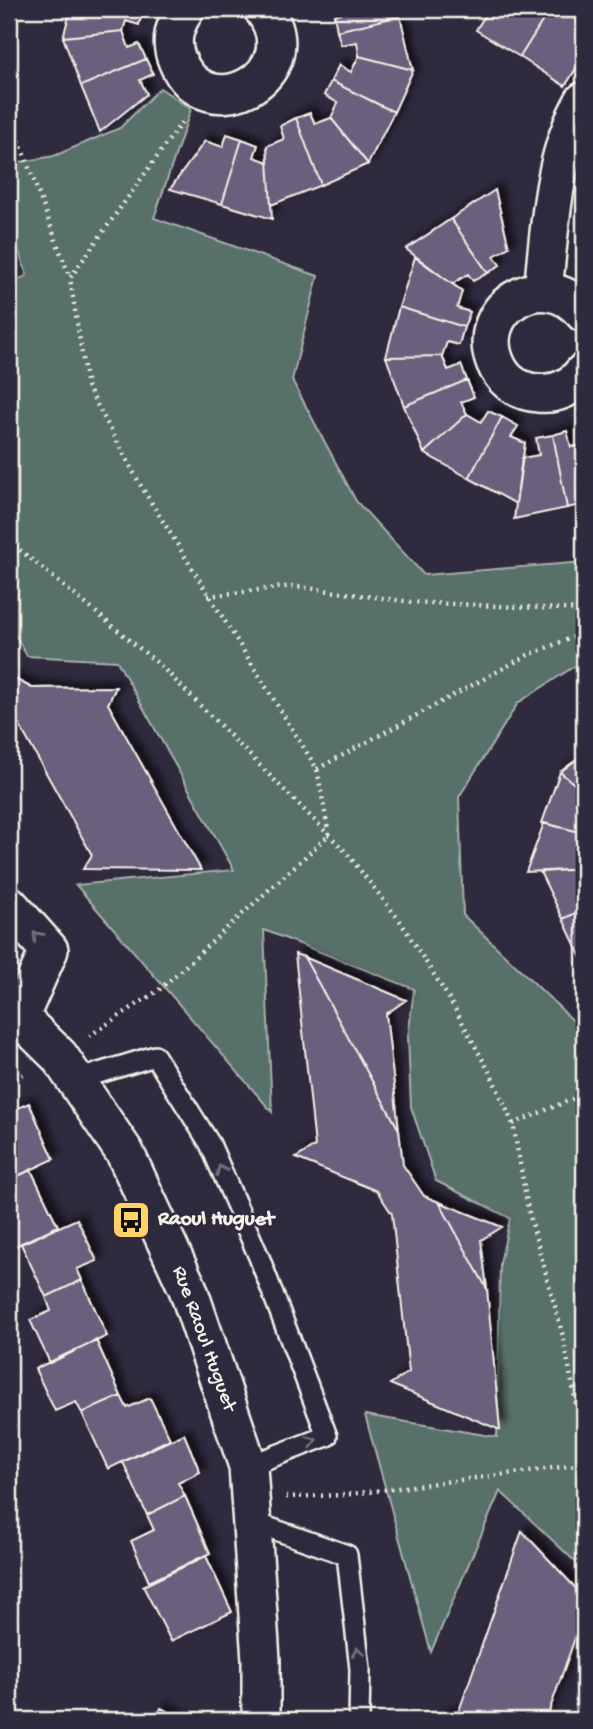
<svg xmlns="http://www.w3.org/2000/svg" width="593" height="1729" font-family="'Gochi Hand',sans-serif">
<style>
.green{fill:#596f6a;stroke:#a6b0a9;stroke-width:2}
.building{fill:#6a5e7b;stroke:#f4f1e8;stroke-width:2;filter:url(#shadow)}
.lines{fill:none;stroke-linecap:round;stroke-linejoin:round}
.lane-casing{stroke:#f4f1e8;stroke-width:24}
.street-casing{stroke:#f4f1e8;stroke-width:42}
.path{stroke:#f4f1e8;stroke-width:4.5;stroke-dasharray:2 5;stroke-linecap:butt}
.lane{stroke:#2f2a3d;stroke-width:19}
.street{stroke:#2f2a3d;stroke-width:37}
.oneway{stroke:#747079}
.labels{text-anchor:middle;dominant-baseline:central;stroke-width:5;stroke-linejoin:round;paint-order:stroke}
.poi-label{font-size:21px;font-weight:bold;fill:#f4f1e8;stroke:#2f2a3d;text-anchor:start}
.street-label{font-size:21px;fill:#f4f1e8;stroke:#2f2a3d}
</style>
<defs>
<filter id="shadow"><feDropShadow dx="6" dy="-6" stdDeviation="3.5" flood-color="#0009"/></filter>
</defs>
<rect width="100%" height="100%" fill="#2f2a3d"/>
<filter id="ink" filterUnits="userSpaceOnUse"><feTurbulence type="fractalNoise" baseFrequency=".0143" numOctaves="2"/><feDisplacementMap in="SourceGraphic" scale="14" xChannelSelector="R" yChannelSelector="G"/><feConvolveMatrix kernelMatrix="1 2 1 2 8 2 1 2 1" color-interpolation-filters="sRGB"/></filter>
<g filter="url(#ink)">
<path class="green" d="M160,88L191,109L154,218L318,276L292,380L356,501L424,575L584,562V660L518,703L459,797L463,915L584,1031V1133L576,1142L584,1159V1570L500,1491L431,1652L365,1415L497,1437L500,1263L510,1218L436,1181L411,1107L408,1037L414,989L264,930L272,1112L76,885L234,870L117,661L27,656L9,624V285L27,275L9,223V164L54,156L120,128Z"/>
<path class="building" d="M71,9H143L139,25L126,21L123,31L63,37Z
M348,9H399L400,16L337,31L334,15L348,11Z
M489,9H550L520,57L476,30Z
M550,9H569L567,13L584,25V56L565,86L520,57Z
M400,16L413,70L359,56L357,42L341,45L337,31Z
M123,31L129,48L139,44L146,59L81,86L63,37Z
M359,56L413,70L394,112L331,81L339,65L351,72Z
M146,59L153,74L140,80L147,94L100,132L81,86Z
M331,81L394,112L368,164L331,118L338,103L324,95Z
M310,113L315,124L331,118L368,164L321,185L296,118Z
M296,118L321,185L271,205L267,146L284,139L280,126Z
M227,134L242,139L222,204L170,189L205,141L223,147Z
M242,139L258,145L254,157L268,162L272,219L222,204Z
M495,190L509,247L494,256L500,265L488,273L451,219Z
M451,219L488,273L473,281L468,274L452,284L406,249Z
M415,257L462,291L457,308L470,312L464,327L399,307Z
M399,307L464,327L459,345L447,342L442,356L386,357Z
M442,356L448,370L461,365L467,380L404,406L386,357Z
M467,380L474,397L461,402L467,414L424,453L404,406Z
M488,411L502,417L469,478L424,453L467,414L481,422Z
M502,417L518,426L511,437L525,443L516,504L469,478Z
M567,431L571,447L584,445V504L567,508L553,435Z
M553,435L567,508L514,519L522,458L539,455L536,438Z
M9,676L32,688L116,687L108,704L201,870L83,869L92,855L17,721L9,717Z
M584,754V792L560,772Z
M560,772L584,792V833L542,823Z
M544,823L584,833V869L526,872Z
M584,869V909L563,919L540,872Z
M584,909V964L563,919Z
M295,954L304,957L399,1130L403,1165L424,1196L439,1202L487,1289L500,1430L390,1384L409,1372L392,1214L377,1191L296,1158L315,1146Z
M304,957L406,1000L386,1014L399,1130Z
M29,1103L54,1159L9,1180V1112Z
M31,1170L58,1226L9,1249V1180Z
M439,1202L502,1227L481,1240L487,1289Z
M77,1219L97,1261L77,1269L82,1280L46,1297L21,1244Z
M82,1280L107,1336L50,1363L30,1320L51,1311L46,1297Z
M96,1340L121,1396L82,1413L76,1402L55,1411L35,1369Z
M121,1396L127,1408L150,1398L170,1439L108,1469L82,1413Z
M184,1434L200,1472L178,1483L185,1496L147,1515L123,1462Z
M185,1496L210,1553L149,1582L131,1541L154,1530L147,1515Z
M522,1531L584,1597V1623L580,1624L546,1720H443L439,1716L459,1711Z
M206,1556L232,1612L171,1641L143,1586Z
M161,1708L183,1720H155Z"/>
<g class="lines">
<defs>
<path id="lane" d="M76,1080L155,1056L210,1144L259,1257L327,1436L248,1466
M253,1522L347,1555L360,1669L359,1720"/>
<path id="street" d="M185,9C175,25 169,41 177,60C206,133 312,74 263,9
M543,291C550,228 552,157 584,101
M584,313C543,262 468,311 498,368C506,383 521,392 538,393C557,395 573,387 584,372
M9,905L49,950L20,1016
M9,1007L59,1056L125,1153L188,1289L248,1466L261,1660V1720"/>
</defs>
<use href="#lane" class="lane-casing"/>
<use href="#street" class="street-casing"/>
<path class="path" d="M9,114L70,278
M9,541L160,665L345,851L400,921L450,1000L491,1075L513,1124L528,1209L563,1336L584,1445
M208,596L293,586L411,602L584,610
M317,769L528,655L584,633
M89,1036L159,990L329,835L317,769L141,486L87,386L70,278L184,119
M9,1081L24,1074
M513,1124L584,1094
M286,1497L344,1495L584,1464"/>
<use href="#lane" class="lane"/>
<use href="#street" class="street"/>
</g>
<defs><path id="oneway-chevron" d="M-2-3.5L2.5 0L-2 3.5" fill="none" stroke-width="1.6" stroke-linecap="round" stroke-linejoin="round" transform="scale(1.75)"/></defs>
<g class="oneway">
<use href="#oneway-chevron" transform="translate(37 936) rotate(-132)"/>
<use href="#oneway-chevron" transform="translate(221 1170) rotate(-113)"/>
<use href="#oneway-chevron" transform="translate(312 1441) rotate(-21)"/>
<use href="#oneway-chevron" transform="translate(358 1652) rotate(-97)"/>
</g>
</g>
<defs>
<symbol id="bus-square" viewBox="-11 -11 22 22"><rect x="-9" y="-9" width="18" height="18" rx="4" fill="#ffd166" stroke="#2f2a3d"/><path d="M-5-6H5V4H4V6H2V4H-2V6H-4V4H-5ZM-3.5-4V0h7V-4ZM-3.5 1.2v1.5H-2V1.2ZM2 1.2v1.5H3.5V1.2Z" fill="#111"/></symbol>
</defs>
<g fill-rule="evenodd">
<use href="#bus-square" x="109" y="1198" width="44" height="44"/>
</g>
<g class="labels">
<g class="poi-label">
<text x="158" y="1220">Raoul Huguet</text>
</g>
<g class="street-label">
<text transform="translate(203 1339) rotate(70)">Rue Raoul Huguet</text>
</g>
</g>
<rect width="593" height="1729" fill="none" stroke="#2f2a3d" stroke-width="35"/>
<rect x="18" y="18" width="558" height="1694" fill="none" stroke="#f4f1e8" stroke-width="2.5" filter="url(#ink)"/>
</svg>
